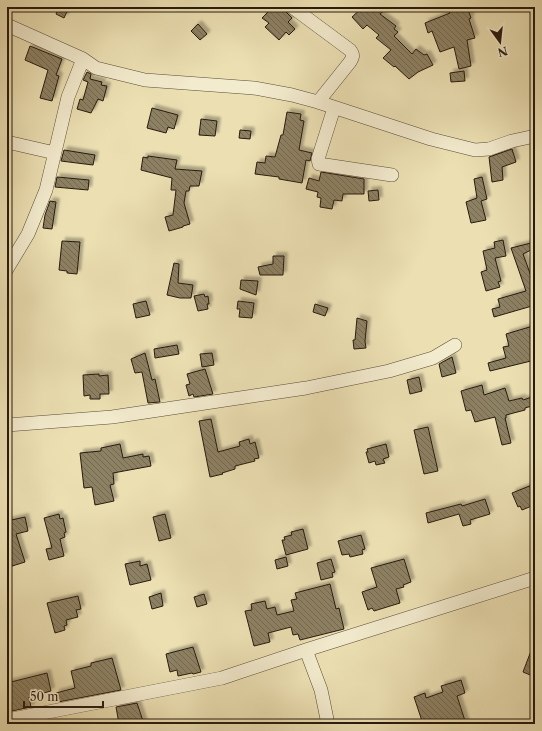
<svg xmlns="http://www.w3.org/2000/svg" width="542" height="731" font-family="'Libre Caslon Text',serif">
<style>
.building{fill:url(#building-back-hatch);stroke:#271a0e;filter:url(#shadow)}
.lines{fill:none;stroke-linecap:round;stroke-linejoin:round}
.minor-casing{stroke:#584c37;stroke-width:14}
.minor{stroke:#f3ebce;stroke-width:13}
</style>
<defs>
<pattern id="building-back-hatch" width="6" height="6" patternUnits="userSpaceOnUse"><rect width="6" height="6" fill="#8d8164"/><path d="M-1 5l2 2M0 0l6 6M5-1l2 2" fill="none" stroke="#736951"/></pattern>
<filter id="shadow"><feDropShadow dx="3.5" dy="-3.5" stdDeviation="1" flood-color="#0004"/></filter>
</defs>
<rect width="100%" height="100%" fill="#ece0b3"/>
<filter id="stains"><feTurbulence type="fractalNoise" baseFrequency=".005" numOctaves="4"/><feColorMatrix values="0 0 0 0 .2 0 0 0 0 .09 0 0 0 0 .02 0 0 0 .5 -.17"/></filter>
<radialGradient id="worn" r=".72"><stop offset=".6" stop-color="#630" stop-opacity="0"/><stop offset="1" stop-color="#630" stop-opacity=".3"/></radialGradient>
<path class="building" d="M59,7H69L64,18L56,14Z
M273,7H281L292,18L288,22L295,29L289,35L286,32L279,40L265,27L269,23L262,18Z
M363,7H388L380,14L396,26L394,29L398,32L394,36L412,54L416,49L424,55L427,54L433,65L418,72L409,79L395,66L394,67L383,58L391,50L376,38L379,35L367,25L363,29L352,17Z
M444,7H467L471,18L469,19L475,38L467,40L471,66L459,69L454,47L440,52L432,31L428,33L425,23L450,13Z
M198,24L207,34L200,40L191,31Z
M30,46L62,59L56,75L59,76L52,101L40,98L48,70L25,60Z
M464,71L465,81L451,82L450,73Z
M87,72L91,74L90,79L102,82L101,85L107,86L103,101L98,99L91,113L77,109L80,99L83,100L88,82L83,80Z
M152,108L178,115L174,129L168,127L166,133L147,128Z
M287,112L301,114L300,120L304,121L299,150L312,153L310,161L306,160L302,183L279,179V177L255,174L257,162L265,163L266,156L275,157L281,135H283Z
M201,119L217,121L215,136L199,135Z
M240,130L251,131L250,139L239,138Z
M512,149L516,162L502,167L503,180L492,182L489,157Z
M64,150L95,155L93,165L61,161Z
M148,156L177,160L175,169L202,171L199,186H190L189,191H186L184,203L190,224L183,226V227L169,231L165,217L173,215L176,190H171L172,178L141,170L143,157L148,158Z
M321,172L364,179V194H343L342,201L334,200L332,209L320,207L321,198L317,197L318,192L306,189L309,178L319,181Z
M57,177L89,180L88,190L55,187Z
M482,177L487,199L481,201L486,220L471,223L466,202L477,198L474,179Z
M378,190L379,200L369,201L368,191Z
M50,201L56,202L52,229L43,228L45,215Z
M503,240L506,256L495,258L501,281L498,282L500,287L486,291L481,272L487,270L483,251L495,248L494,242Z
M62,241L80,242L77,274L67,273V271L59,270Z
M535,242V248L523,254L535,287V312H534L532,306L494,317L492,309L500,307L498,299L526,291L511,248Z
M273,256H284L283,275H260L258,267L273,264Z
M174,263L179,264L178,283L193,285L191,298H180L167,295Z
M241,280L258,281L256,295L240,289Z
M204,294L205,297L208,296L209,304H207L208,309L198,311L194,296Z
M146,301L150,315L136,318L133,304Z
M238,301L254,303L252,318L239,317L240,309H237Z
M315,304L328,308L325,316L313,312Z
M357,318L367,321L365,341L366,348L354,349L353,340H355Z
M533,326L535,334V360L490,371L488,363L506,358L503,347L509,346L506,334Z
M177,345L179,354L155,358L154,349Z
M145,353L152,380L155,379L160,402L148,403L142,372L135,373L131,359Z
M212,353L214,365L202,367L200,354Z
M452,357L456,373L442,377L439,364Z
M205,369L213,394L194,397L193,394L189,396L186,385L190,384L187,374Z
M99,374V376L108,375L109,394H100V399H90V395L84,396L83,375Z
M419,377L422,391L410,394L407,380Z
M482,385L484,395L505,388L509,401L522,398L523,400L535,396V405L525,408V410L506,415V418H505L511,443L502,445L495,417L475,422L471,410L466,411L461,391Z
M211,419L218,452L240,446L239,442L249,439L250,444L255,442L259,458L254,459L255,461L235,466V469L222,473L223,474L210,477L199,421Z
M428,427L438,471L424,474L414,430Z
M120,444L123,458L143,454V457L149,456L151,466L113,473L114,484L110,485L114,501L95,505L92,487L84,488L80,453L101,451V448Z
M386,444L389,457L383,459L385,463L376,465L375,461L369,463L366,452H368L367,449Z
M532,485L535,493V500L532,501L534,505L522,510L520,506L518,507L512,493Z
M485,499L490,514L470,520L471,524L463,526L459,514L428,523L426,513L461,504L462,506Z
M59,514L60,519L63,518L66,532L64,533L65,537L60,539L64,556L49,560L46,549L52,548L44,518Z
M165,514L171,538L159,541L153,517Z
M25,517L28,531L16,534L25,562L9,567L7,562V521Z
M303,529L308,549L286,555L282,540H285L284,537L292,535L291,532Z
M361,535L365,549L362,550L363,554L350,557L349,554L342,555L338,541Z
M286,557L288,566L277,569L275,560Z
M331,559L335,572L332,573L333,577L321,580L317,563Z
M404,559L411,582L403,585L404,587L396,589L400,603L374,611L372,608L368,610L362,592L377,587L371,568Z
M140,561V566L147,564L151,580L130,585L125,564Z
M330,584L336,609L339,608L344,629L300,640L298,634L293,635L291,627L268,633L270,642L254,646L245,611L252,610L251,604L265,601L267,609L275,607L277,615L294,611L291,600L297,599L295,593Z
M161,593L163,606L152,609L149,597Z
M204,594L207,604L197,607L194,597Z
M78,596L81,609L76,610L78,617L66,620L67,625L64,626L65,630L55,633L47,603Z
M534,643H535V677L523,672Z
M193,647L201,672L193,674L192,673L178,676L177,670L170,672L166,654Z
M112,658L121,690L58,702L56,693L75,688L71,671L91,666V663Z
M47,673L51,691L29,697L31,707L7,712V683Z
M461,680L465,693L457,696L466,724H423L414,697L425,693L426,698L443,692L441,686Z
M137,703L144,724H119L116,707Z"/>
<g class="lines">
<defs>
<path id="minor" d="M292,7L350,50C354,55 353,57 350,62L318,102
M7,25L83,59
M334,108L318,159L319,164L392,175
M7,142L55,153
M7,269L28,234L46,190L68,97L83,59L96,68L145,80L254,88L292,95L318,102L431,139L475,150L489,149L512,141L535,136
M7,425L112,417L306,388L389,371L433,358L455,345
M306,650L321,690L328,724
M7,720L222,678L306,650L535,578"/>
</defs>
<use href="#minor" class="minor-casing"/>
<use href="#minor" class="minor"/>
</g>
<rect width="542" height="731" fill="none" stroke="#ece0b3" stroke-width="24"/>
<rect x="8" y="8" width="526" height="715" fill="none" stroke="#271a0e" stroke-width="2"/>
<rect x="12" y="12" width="518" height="707" fill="none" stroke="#271a0e"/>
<g transform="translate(500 42) rotate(165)" stroke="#f3ebce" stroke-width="3" paint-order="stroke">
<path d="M0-3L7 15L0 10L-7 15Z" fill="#271a0e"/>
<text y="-6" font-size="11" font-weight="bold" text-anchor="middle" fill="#271a0e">N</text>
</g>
<path d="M24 701v6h79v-6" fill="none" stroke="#271a0e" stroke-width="2"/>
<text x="30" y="701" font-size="12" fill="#271a0e" stroke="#f3ebce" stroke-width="3" paint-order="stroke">50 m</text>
<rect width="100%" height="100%" filter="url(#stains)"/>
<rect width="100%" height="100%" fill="url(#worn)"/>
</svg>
